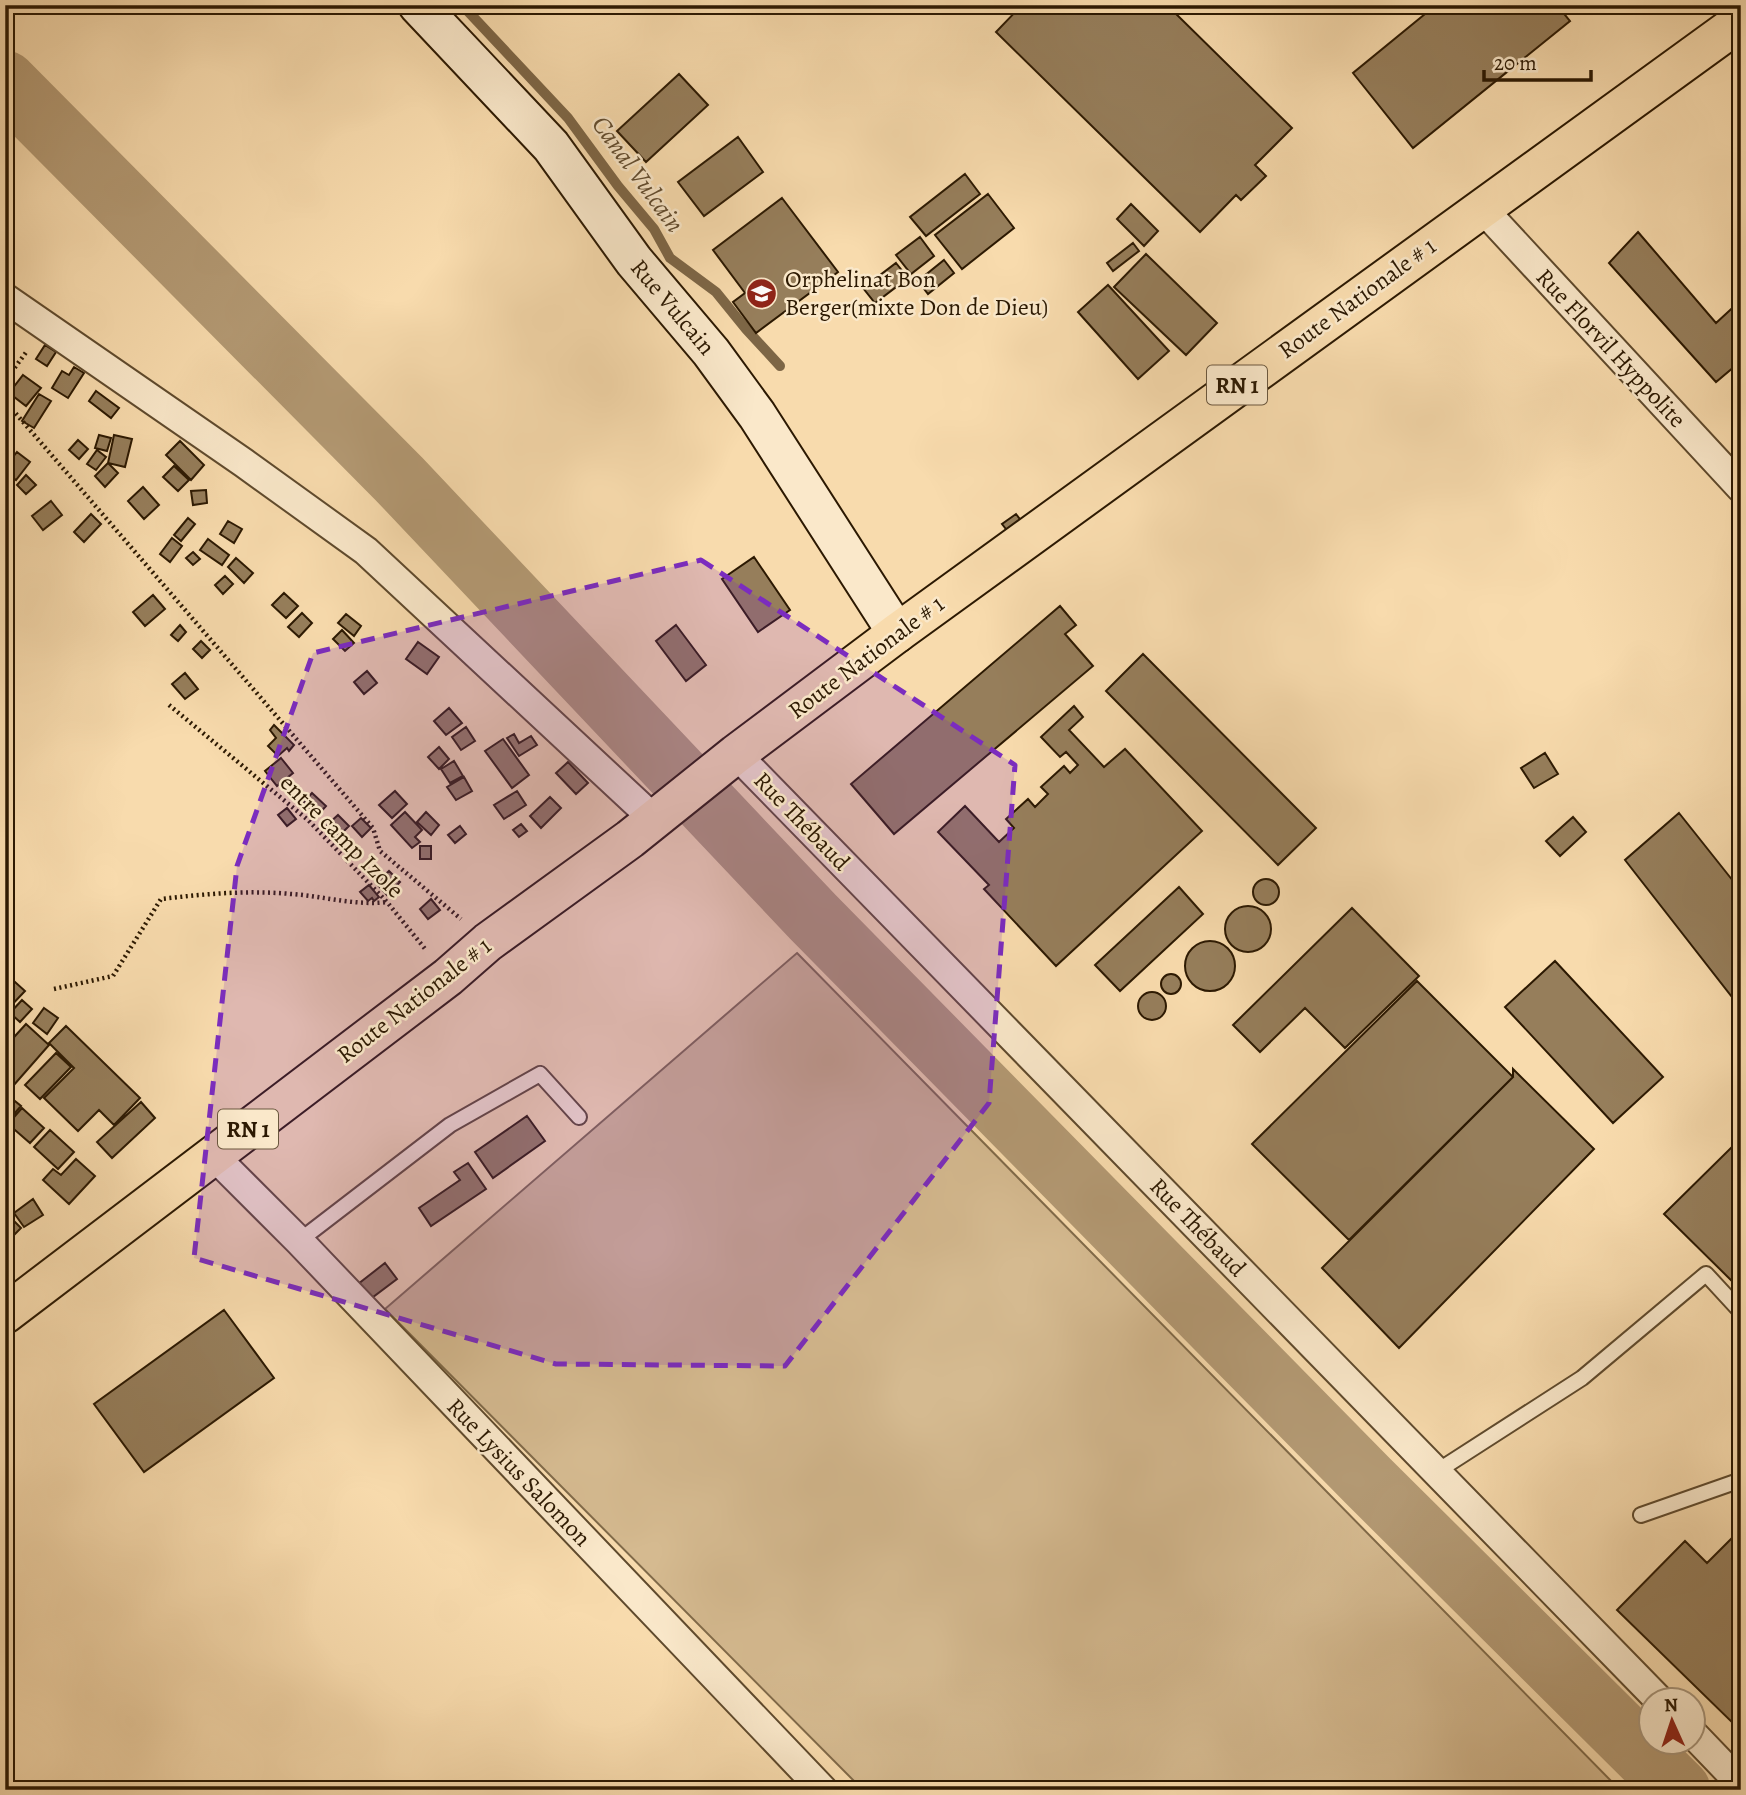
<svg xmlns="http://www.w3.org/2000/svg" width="1746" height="1795" font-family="Alegreya,serif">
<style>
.green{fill:#d5ba90;stroke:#806a49;stroke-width:2}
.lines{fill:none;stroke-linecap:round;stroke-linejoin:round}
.stream{stroke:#7d6646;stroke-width:10}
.river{stroke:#b39973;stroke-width:63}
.building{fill:#967e5b;stroke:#2c1902;stroke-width:2}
.lane-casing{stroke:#5f4a2d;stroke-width:18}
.street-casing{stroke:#5f4a2d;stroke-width:32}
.secondary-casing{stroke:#2c1902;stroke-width:42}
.primary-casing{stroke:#2c1902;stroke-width:42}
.path{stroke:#2c1902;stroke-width:4.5;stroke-dasharray:2 3.5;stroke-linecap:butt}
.lane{stroke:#fae8ca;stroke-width:14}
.street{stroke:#fae8ca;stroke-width:28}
.secondary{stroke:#fae8ca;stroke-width:38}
.primary{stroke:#f8dbad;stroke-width:38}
.marked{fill:#7b2cbf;fill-opacity:0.2;stroke:#7b2cbf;stroke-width:5;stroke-dasharray:14 9;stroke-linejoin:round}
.labels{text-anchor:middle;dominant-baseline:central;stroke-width:5;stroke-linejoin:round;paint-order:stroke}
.shield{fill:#fae8ca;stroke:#6a573e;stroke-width:2}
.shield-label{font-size:23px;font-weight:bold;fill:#2c1902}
.poi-label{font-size:24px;fill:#2c1902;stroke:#fae8ca;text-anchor:start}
.street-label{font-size:24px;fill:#2c1902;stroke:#fae8ca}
.water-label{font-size:26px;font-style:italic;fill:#624c2f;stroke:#fae8ca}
</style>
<rect width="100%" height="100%" fill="#f8dbad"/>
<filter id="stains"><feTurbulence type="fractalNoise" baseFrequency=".00286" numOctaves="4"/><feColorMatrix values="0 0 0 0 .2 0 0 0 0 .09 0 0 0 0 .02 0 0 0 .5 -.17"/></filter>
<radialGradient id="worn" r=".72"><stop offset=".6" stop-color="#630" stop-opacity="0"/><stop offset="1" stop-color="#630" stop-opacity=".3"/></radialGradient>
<path class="green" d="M797,953L1620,1790H863L385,1309Z"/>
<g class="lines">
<path class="stream" d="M462,5L568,118L618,186L654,229L670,258L716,292L746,329L780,366"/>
<path class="river" d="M5,82L399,479L813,917L1368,1481L1679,1790"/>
</g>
<path class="building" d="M1022,5H1167L1292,128L1255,165L1266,176L1241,200L1236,195L1200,232L996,32Z
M1436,5H1557L1570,21L1413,148L1353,73Z
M679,74L708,105L646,162L617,131Z
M738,137L763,172L704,216L678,182Z
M965,174L980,194L926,236L910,217Z
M988,194L1014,228L962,269L935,235Z
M782,198L838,272L756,333L733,302L745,293L713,250Z
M1131,204L1158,231L1144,246L1117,219Z
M1638,232L1716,323L1741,300V361L1716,382L1609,263Z
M920,237L934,256L911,274L896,255Z
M1133,243L1139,251L1113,271L1107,263Z
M1146,254L1217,323L1186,355L1114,287Z
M944,260L954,273L928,294L918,281Z
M896,263L908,278L875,303L863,288Z
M1108,285L1169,351L1138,379L1078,312Z
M45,345L56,352L47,366L36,359Z
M74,367L84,373L68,398L52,388L62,371L69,375Z
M23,375L41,388L26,406L9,393Z
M96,391L119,408L111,418L89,401Z
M39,394L51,401L34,428L22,421Z
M99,435L111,438L107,451L95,448Z
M114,435L132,439L125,467L108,463Z
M78,440L88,449L79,459L69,450Z
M180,441L204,465L191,480L166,455Z
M97,450L106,457L96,470L87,464Z
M17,452L30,462L16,480L5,472V467Z
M108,463L118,473L105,487L95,476Z
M174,466L189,480L178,491L163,477Z
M26,475L36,485L26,494L17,485Z
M143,487L159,505L144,519L128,501Z
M206,490L207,503L193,505L191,491Z
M51,501L62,515L43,530L32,516Z
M91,514L101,524L84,542L74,532Z
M1016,514L1023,523L1009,533L1002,524Z
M188,518L195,524L181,541L174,535Z
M228,521L242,529L234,543L220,534Z
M172,538L182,546L170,562L160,554Z
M208,539L229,555L222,565L200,550Z
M193,552L200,559L193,565L186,558Z
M754,557L790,610L758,632L722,579Z
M236,558L253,573L244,583L228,567Z
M225,576L233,584L223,594L215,585Z
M284,593L298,606L286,618L272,605Z
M153,595L165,609L145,626L133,612Z
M1060,606L1076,625L1065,634L1093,666L894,834L851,784Z
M302,613L312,623L299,637L288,627Z
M346,614L361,626L354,636L338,623Z
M180,625L186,632L178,641L171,635Z
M676,625L706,665L686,681L656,641Z
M342,630L354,643L345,651L333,639Z
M201,641L210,650L202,658L193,649Z
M418,642L439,657L427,674L406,659Z
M1143,654L1316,828L1278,865L1106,691Z
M367,671L377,683L364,694L354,682Z
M185,673L198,689L185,699L172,684Z
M1074,706L1083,717L1069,730L1104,767L1125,749L1202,831L1056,966L984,889L989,885L938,832L965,806L999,842L1014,828L1006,819L1028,799L1035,807L1048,794L1041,787L1064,766L1070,773L1078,765L1066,752L1060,757L1041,737Z
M449,708L462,723L446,735L434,721Z
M274,725L294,745L289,751L287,748L278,756L268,746L276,738L270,730Z
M466,727L475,741L461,750L452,737Z
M514,734L519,743L531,736L537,745L519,756L507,738Z
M503,739L529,775L512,788L485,751Z
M439,747L449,759L439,769L428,757Z
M1545,753L1558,774L1534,788L1521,768Z
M281,758L293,773L277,786L265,771Z
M454,761L463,776L450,783L441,769Z
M568,762L588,783L576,794L556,773Z
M464,777L472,791L456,800L447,787Z
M395,791L407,804L392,818L379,805Z
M517,791L526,805L504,819L494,805Z
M312,793L326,806L317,816L303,803Z
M550,797L561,808L541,828L530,816Z
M287,808L296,819L287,826L278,815Z
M405,812L422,830L415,837L420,842L412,848L391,825Z
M426,812L439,825L431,835L417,822Z
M1679,813L1741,891V989L1732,997L1625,860Z
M338,815L349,826L339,836L327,825Z
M1573,817L1586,832L1560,856L1546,841Z
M361,818L371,828L362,837L352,826Z
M521,824L527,831L519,837L513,830Z
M460,826L466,834L455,843L448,835Z
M420,846H431V859H420Z
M389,871L400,882L387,895L376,883Z
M1253 892a13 13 0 1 1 26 0a13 13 0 1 1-26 0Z
M369,885L379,897L374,901L372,898L368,901L360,892Z
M1179,887L1203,914L1120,991L1095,965Z
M431,899L440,910L428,919L420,909Z
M1225 929a23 23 0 1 1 46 0a23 23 0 1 1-46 0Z
M1352,908L1419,976L1345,1048L1305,1008L1260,1052L1233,1025Z
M1185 966a25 25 0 1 1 50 0a25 25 0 1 1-50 0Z
M1555,961L1663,1077L1613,1123L1505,1007Z
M5,973L25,991L6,1011L5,1010Z
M1161 984a10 10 0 1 1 20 0a10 10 0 1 1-20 0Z
M1417,981L1513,1077L1349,1240L1252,1144Z
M1138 1006a14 14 0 1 1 28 0a14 14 0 1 1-28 0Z
M22,1000L32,1009L20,1022L10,1013Z
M44,1008L58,1018L47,1034L33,1023Z
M26,1024L49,1045L13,1086L5,1079V1047Z
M66,1026L140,1098L114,1125L99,1110L78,1131L44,1098L74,1068L49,1043Z
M56,1053L71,1067L40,1099L25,1085Z
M1513,1069L1594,1149L1399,1348L1322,1268L1513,1077Z
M5,1093L21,1106L8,1121L5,1119Z
M141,1102L155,1118L112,1158L97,1142Z
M22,1108L44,1128L30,1143L8,1124Z
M527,1116L545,1141L493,1178L475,1152Z
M50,1130L74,1152L58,1169L34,1147Z
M1738,1141L1741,1143V1290L1664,1214Z
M76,1159L95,1176L69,1204L43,1180L53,1169L61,1175Z
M468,1163L486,1189L431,1226L419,1208L460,1180L454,1172Z
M33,1199L43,1215L24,1227L14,1213Z
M5,1212L21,1228L8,1241L5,1238Z
M385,1263L397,1279L365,1303L353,1288Z
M224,1310L274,1378L144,1472L94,1404Z
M1741,1529V1731L1617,1610L1685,1541L1707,1563Z"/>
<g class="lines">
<defs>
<path id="lane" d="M299,1241L450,1125L540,1074L579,1117
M1436,1472L1582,1378L1706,1274L1741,1312
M1641,1515L1741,1480"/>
<path id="street" d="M1481,207L1741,488
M5,298L244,463L366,551L655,820
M736,754L1659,1700
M214,1156L299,1241L823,1790
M1694,1735L1741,1784"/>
<path id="secondary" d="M418,5L551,146L634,261L711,352L757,415L897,633"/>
<path id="primary" d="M5,1314L448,977L488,942L630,839L736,754L897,633L1741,21"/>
</defs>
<use href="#lane" class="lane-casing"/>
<use href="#street" class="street-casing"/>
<use href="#secondary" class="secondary-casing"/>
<use href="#primary" class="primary-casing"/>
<path class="path" d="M5,381L27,351
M5,401L373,828L380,851L461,919
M169,705L308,820L387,902L426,950
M54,989L113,976L161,899C205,894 247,890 291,894C323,896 355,906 387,902"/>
<use href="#lane" class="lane"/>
<use href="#street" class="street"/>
<use href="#secondary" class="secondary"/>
<use href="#primary" class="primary"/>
</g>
<path class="marked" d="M701,560L1015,765L989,1103L785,1366L556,1364L194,1258L237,866L313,653Z"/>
<defs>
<symbol id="school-disc" viewBox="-11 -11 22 22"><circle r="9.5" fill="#8f2418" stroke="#fae8ca"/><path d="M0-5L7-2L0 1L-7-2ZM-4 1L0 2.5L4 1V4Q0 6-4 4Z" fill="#fff"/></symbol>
</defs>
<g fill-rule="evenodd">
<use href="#school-disc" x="744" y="276" width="35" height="35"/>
</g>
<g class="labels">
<g class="shield">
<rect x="1207" y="365.5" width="60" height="39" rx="5"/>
<rect x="218" y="1109.5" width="60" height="39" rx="5"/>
</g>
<g class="shield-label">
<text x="1237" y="385">RN 1</text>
<text x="248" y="1129">RN 1</text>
</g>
<g class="poi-label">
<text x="785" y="279">Orphelinat Bon<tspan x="785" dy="28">Berger(mixte Don de Dieu)</tspan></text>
</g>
<g class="street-label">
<text transform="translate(1357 298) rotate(-36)">Route Nationale # 1</text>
<text transform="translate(673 307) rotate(50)">Rue Vulcain</text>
<text transform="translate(1611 348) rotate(47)">Rue Florvil Hyppolite</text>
<text transform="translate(866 657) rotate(-37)">Route Nationale # 1</text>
<text transform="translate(802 821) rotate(46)">Rue Thébaud</text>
<text transform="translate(342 836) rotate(45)">entre camp Izole</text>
<text transform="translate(414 1000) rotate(-38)">Route Nationale # 1</text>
<text transform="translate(1198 1227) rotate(46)">Rue Thébaud</text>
<text transform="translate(519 1472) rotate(46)">Rue Lysius Salomon</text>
</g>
<g class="water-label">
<text transform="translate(638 174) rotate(54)">Canal Vulcain</text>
</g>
</g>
<rect width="1746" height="1795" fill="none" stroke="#f8dbad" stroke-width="28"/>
<rect x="7" y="7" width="1732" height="1781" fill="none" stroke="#2c1902" stroke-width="3.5"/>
<rect x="14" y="14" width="1718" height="1767" fill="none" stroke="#2c1902" stroke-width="2"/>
<g transform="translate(1672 1721) rotate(357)"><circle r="33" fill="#fae8ca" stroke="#a8957a" stroke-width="2"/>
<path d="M0-5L12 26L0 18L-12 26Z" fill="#8f2418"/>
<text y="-10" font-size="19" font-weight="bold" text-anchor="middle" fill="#2c1902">N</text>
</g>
<path d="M1484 70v10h107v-10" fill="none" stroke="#2c1902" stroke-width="3.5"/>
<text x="1494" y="70" font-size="21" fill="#2c1902" stroke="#fae8ca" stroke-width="5" paint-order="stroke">20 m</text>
<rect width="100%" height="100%" filter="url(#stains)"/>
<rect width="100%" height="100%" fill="url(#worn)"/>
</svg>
